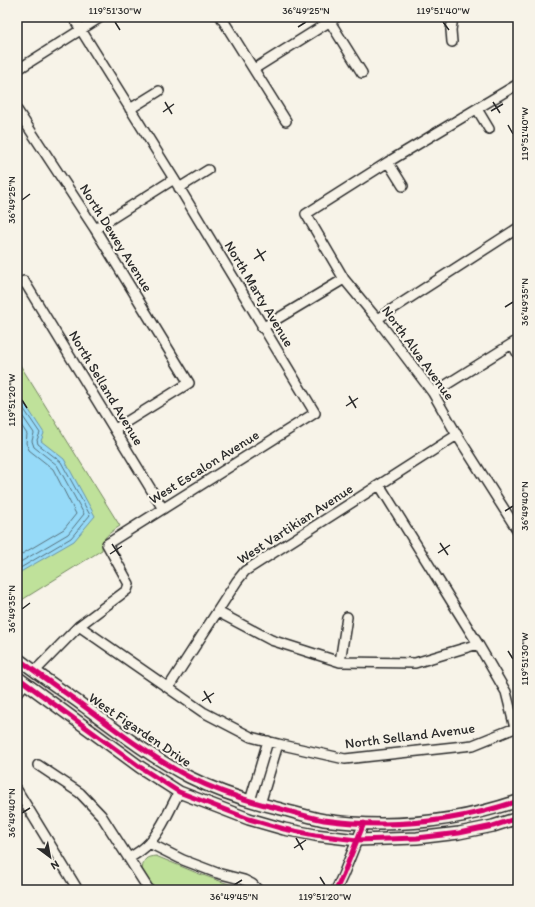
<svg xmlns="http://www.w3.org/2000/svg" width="535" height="907" font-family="Itim,sans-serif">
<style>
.green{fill:#bfe19a;stroke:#758662}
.water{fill:#96daf8;stroke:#6b94a6}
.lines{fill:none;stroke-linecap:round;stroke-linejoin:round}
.shore{stroke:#56717d;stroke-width:1}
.minor-casing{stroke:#2b2b2b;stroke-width:12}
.major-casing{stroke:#2b2b2b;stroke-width:14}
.minor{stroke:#f7f3e8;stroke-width:9}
.major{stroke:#f7f3e8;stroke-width:11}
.cycleway-casing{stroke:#f7f3e8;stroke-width:8}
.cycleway{stroke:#d6006c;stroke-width:5}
.ticks{fill:none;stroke:#2b2b2b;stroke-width:1.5}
.labels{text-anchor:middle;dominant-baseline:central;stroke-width:4;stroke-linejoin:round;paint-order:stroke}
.street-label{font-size:14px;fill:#2b2b2b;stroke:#f7f3e8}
.neatline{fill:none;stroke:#2b2b2b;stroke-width:1.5}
.ticks-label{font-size:10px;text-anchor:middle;fill:#2b2b2b}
</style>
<rect width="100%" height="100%" fill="#f7f3e8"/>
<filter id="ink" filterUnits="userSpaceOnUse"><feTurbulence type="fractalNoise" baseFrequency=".025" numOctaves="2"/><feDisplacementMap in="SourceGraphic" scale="8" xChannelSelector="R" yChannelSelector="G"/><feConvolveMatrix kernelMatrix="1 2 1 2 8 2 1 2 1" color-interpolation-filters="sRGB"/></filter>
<g filter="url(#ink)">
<path class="green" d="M17,360L120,526C110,533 101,537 102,550L17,603Z
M156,856L197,873L240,888L241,890H155L142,869C144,858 146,857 156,856Z"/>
<path class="water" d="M17,392L44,433L41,441L64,459L95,516L74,541L17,574Z"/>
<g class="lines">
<path class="shore" d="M17,399L40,433L37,440L38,444L61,462L90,515L71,538L17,570
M17,408L34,433L32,441L34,447L57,465L84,514L68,534L17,564
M17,419L27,434L26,443L29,450L53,469L76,514L64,529L17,557"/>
<defs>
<path id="minor" d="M221,17L286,121
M327,17L362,73
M452,42L451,30L453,17
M254,69L337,17
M17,70L101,17
M518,84L388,162L306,214L344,279L377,319L433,393L457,435L518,531
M130,109L159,91
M477,109L489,129
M17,110L95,229L189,383L115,429
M388,162L403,186
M179,188L208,170
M95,229L174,179
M17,285L24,281L163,509
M377,319L518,228
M262,328L344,279
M512,344L518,354
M433,393L518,340
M218,612L271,640L340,662L415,663L478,644
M79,626L203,712L251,737L278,744L345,759L473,745L515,728L506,692L478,644L380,486
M340,662L347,617
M35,671L79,626L127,590L129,584L107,544L315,413L174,179L73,17
M168,688L237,581L245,571L457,435
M17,693L25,684
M38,765L80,793L101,815L149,890
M17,790L78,890
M250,801L268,741
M260,804L278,744
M149,843L183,860L217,873L244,880L252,884L258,890
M129,858C136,854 143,850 149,843C162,829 170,809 179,792
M336,890L343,875L364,823"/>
<path id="major" d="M17,658C38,674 60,689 81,704C116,730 151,757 189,777C217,791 247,801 277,808C293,812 308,817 324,820C389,829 456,822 518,801
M17,677L140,767L179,792L249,819L284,829L315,835L357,840L417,838L459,833L493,826L518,818"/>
</defs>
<use href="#minor" class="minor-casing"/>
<use href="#major" class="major-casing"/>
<use href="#minor" class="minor"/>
<use href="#major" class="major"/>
<defs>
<path id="cycleway" d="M17,658C38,674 60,689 81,704C116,730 151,757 189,777C217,791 247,801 277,808C293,812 308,817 324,820C389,829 456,822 518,801
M17,677L140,767L179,792L249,819L284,829L315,835L357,840L417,838L459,833L493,826L518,818
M336,890L343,875L364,823"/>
</defs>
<use href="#cycleway" class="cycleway-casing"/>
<use href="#cycleway" class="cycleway"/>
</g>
</g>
<path class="ticks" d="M115,22L120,30M443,22L449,30M298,27L306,22M165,102L172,114M493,102L500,113M491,111L503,104M163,112L174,104M508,125L513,134M22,200L30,194M257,249L264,261M254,259L266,251M505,307L513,302M349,396L356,408M22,400L27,408M346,406L358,398M505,511L513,506M440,543L448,555M112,544L120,556M438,553L450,545M110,554L122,546M22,609L30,603M508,651L513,659M204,691L211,703M202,701L214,693M22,813L30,808M296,838L303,850M294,848L306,840M320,877L325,885M234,885L242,880"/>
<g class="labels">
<g class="street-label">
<text transform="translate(116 238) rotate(58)">North Dewey Avenue</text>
<text transform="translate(259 294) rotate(59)">North Marty Avenue</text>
<text transform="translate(418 353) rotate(54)">North Alva Avenue</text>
<text transform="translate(106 388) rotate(59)">North Selland Avenue</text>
<text transform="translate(204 467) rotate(-32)">West Escalon Avenue</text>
<text transform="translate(295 524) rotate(-33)">West Vartikian Avenue</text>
<text transform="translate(140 730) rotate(34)">West Figarden Drive</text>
<text transform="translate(410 736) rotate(-7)">North Selland Avenue</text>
</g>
</g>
<rect width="535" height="907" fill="none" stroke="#f7f3e8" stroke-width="44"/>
<g transform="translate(50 857) rotate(148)" stroke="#f7f3e8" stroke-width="3" paint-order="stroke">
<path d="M0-3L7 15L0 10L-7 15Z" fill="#2b2b2b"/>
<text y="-6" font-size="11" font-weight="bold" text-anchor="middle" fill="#2b2b2b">N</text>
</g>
<rect x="22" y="22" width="491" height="863" class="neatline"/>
<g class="ticks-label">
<text x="115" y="14">119°51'30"W</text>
<text x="306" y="14">36°49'25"N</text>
<text x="443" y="14">119°51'40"W</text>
<text transform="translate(524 134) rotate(-90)" y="4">119°51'40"W</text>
<text transform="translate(11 200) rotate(-90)" y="4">36°49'25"N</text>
<text transform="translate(524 302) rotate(-90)" y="4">36°49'35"N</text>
<text transform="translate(11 400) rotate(-90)" y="4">119°51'20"W</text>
<text transform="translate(524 506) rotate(-90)" y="4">36°49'40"N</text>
<text transform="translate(11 609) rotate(-90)" y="4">36°49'35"N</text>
<text transform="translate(524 659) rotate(-90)" y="4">119°51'30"W</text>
<text transform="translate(11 813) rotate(-90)" y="4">36°49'40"N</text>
<text x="234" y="900">36°49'45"N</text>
<text x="325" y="900">119°51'20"W</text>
</g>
</svg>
